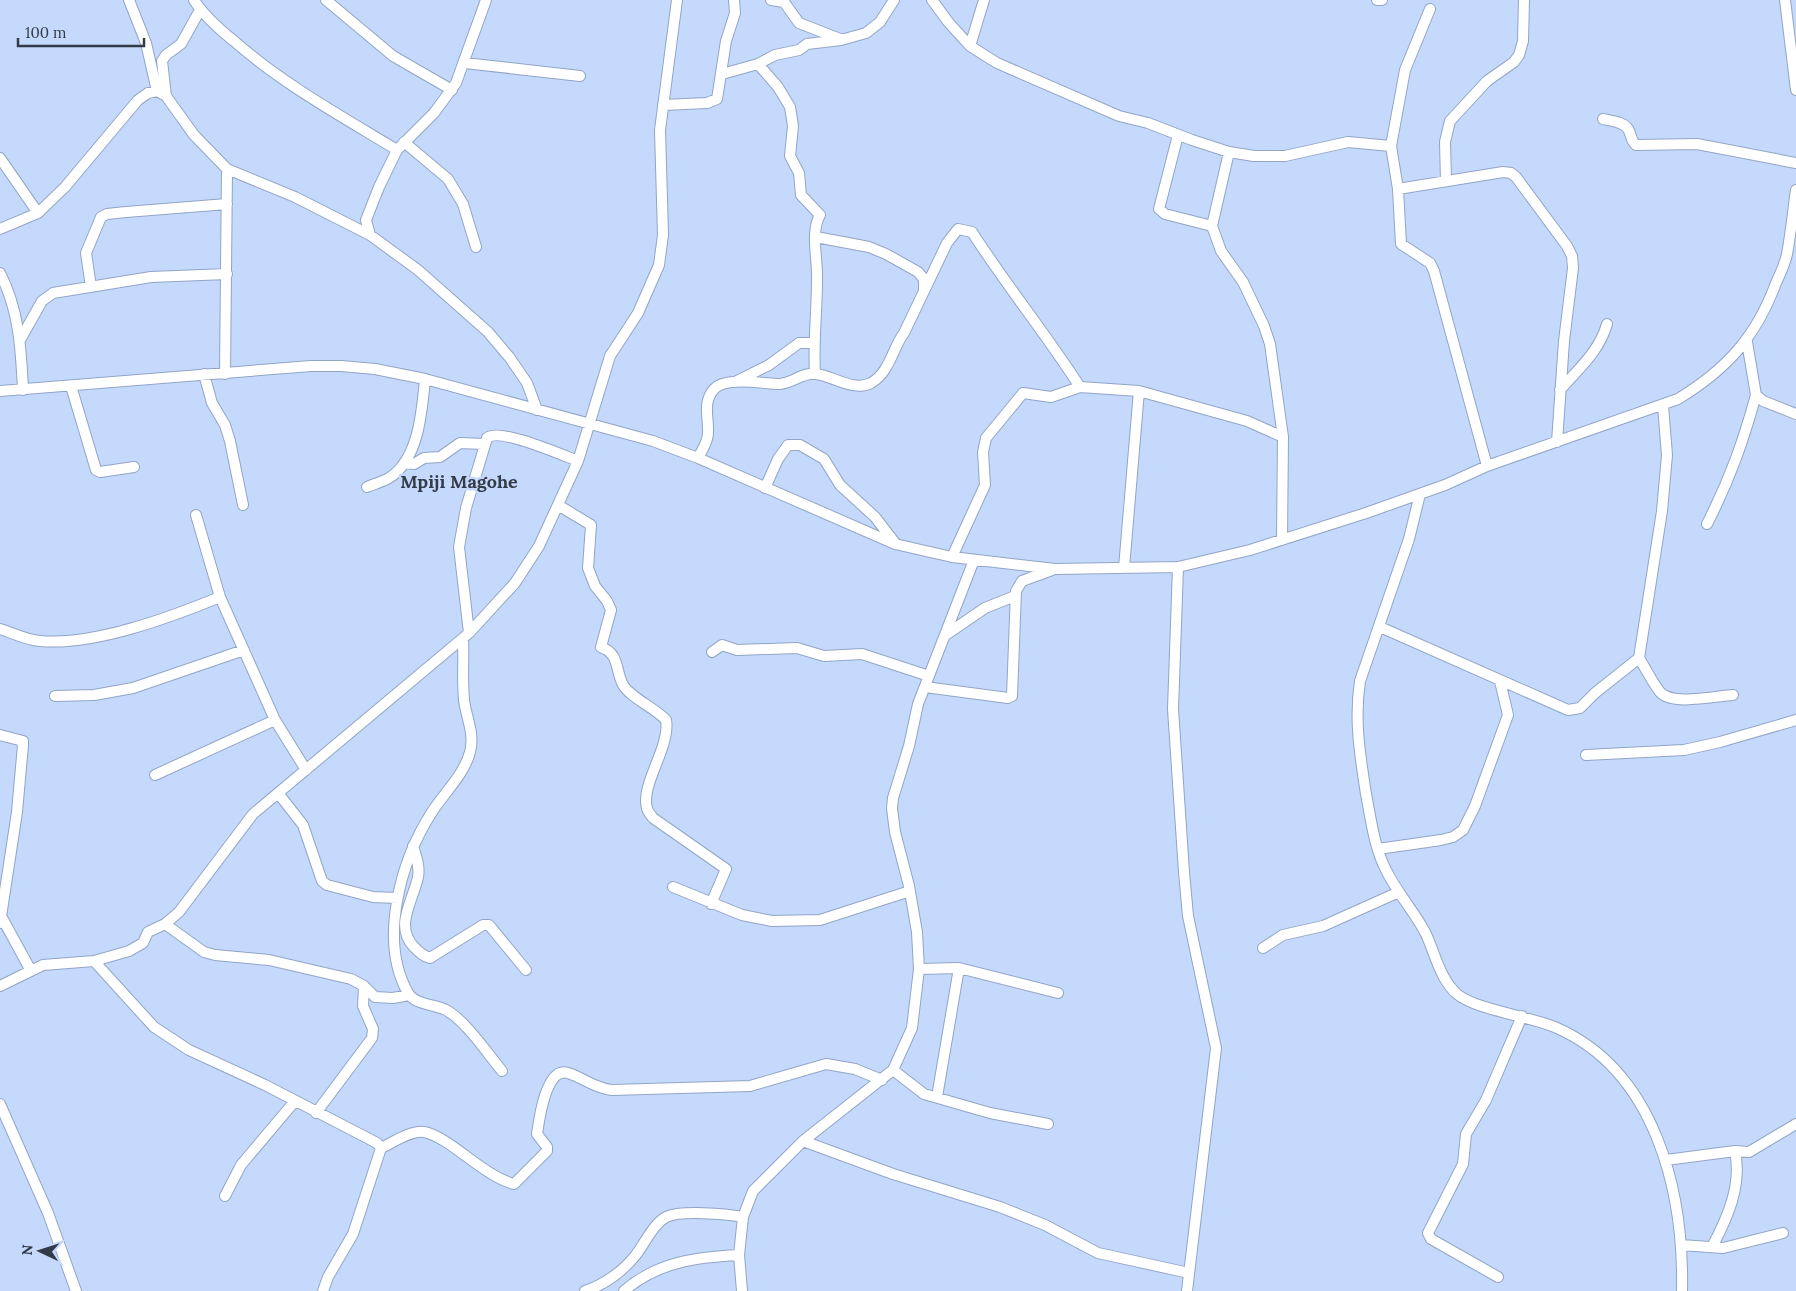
<svg xmlns="http://www.w3.org/2000/svg" width="1796" height="1291" font-family="Lora,serif">
<style>
.lines{fill:none;stroke-linecap:round;stroke-linejoin:round}
.minor-casing{stroke:#92a5c7;stroke-width:12}
.minor{stroke:#fff;stroke-width:10}
.labels{text-anchor:middle;dominant-baseline:central;stroke-width:5;stroke-linejoin:round;paint-order:stroke}
.quarter-label{font-size:18px;font-weight:bold;fill:#333a48;stroke:#c5d9fc}
</style>
<rect width="100%" height="100%" fill="#c5d9fc"/>
<g class="lines">
<defs>
<path id="minor" d="M129,0L146,43L157,91
M194,0C204,16 219,29 234,41C283,84 341,116 397,150
M326,0L393,56L452,90
M771,0L784,2L799,23L840,39
M932,0L949,23L970,46L997,63L1119,116L1148,123L1192,140L1229,152L1254,156H1285L1348,142L1391,146L1398,189L1401,244L1430,263L1434,271L1487,466
M1377,0H1382
M1785,0L1796,90
M970,46L984,0
M465,63L580,76
M758,64L778,87L790,107L793,126L790,156L799,173L801,195L820,215C810,232 818,260 817,280C817,312 813,342 815,374
M722,74L758,64L775,55L799,50L807,44L841,40L866,33L880,22L894,0
M166,96L162,61L166,55L181,44L200,10
M663,105L707,103L717,99L726,41L735,13L734,0
M1603,119C1612,121 1626,122 1629,131C1632,137 1631,141 1636,145L1697,144L1796,163
M1178,135L1159,209L1165,214L1212,226
M404,142L448,179L463,204L476,247
M1391,146L1405,70L1430,9
M1229,152L1212,226L1221,251L1243,282L1264,326L1270,344L1283,437L1282,540
M0,158L38,213
M1446,181L1445,142L1450,121L1487,81L1514,62L1519,55L1523,41L1524,0
M1398,189L1503,172L1511,173L1516,177L1567,246L1572,256L1573,268L1564,341L1557,442
M0,229L38,213L65,187L138,100L148,93L157,91L166,96L194,135L227,169L295,197L370,235L418,270L488,332L510,358L527,383L537,410
M370,235L366,220L379,187L397,150L434,113L456,83L486,0
M816,237L869,247L886,254L918,272L924,279V290
M0,273C19,310 21,348 23,390
M91,287L86,253L101,217L107,214L126,212L227,204
M20,340L42,301L53,293L151,277L227,274
M1747,342L1756,395L1763,401L1796,414
M204,374L212,403L225,425L230,441L243,505
M225,374L227,169
M737,381L769,365L799,343H813
M71,386L96,470L100,472L134,467
M1560,390C1579,368 1599,352 1607,324
M0,391L311,366H341L375,369L425,379L653,441L698,458L895,544L952,557L1055,569L1178,567L1250,550L1366,513L1445,485L1487,466L1678,399C1727,369 1756,337 1776,283C1780,274 1785,264 1787,254C1791,233 1793,211 1796,190
M698,458C702,450 708,442 708,433C709,418 702,403 714,389C725,376 764,384 780,384C793,383 803,372 816,374C833,376 854,392 871,383C890,372 892,349 904,333L947,243L958,229L972,232C1006,285 1046,334 1080,387
M404,463L414,464L424,458L440,457L460,443L484,444
M367,487C374,484 382,482 389,478C419,460 422,410 425,379
M765,488L778,459L788,445H800L824,459L840,485L875,517L895,543
M1420,494L1409,539L1360,681C1354,720 1360,755 1366,794C1371,819 1374,847 1386,870C1397,893 1415,912 1426,934C1435,954 1440,979 1457,994C1476,1010 1530,1016 1557,1028C1656,1072 1684,1192 1682,1291
M558,505L591,525L588,568L595,586L607,601L611,610L601,647C620,654 615,670 623,685C631,698 655,708 666,720C671,746 640,785 647,808C647,811 651,815 653,818L726,869L711,904
M196,515L220,597L275,720L306,770
M1707,524C1730,479 1743,442 1756,395
M952,557L985,485L983,452L986,438L1023,393L1051,397L1080,387L1139,391L1247,421L1283,437
M1178,567L1173,709L1184,872L1188,916L1216,1048L1187,1291
M1124,568L1139,391
M1380,627L1568,710L1580,708L1595,693L1639,658L1662,511L1667,455L1663,406
M0,629C13,633 26,640 40,641C94,646 171,617 220,597
M469,633L459,547L466,508L487,438C499,427 562,455 578,461
M947,634L985,608L1015,596
M463,639C464,659 462,679 464,700C466,717 475,734 470,752C464,775 444,793 432,812C401,860 378,940 408,993C415,1005 434,1004 446,1010C466,1021 487,1053 502,1071
M712,652L722,645L737,650L797,648L824,656L862,654L929,676
M1639,658C1646,669 1652,682 1660,692C1672,706 1715,696 1733,695
M925,687L1008,698L1012,696L1016,591L1022,581L1052,570
M55,696L94,695L133,688L244,650
M0,735L23,741V745L17,812L0,923
M1586,755L1684,750L1720,742L1796,720
M155,775L275,720
M278,793L303,825L322,881L327,885L373,897L397,898
M413,846C416,856 420,866 418,877C413,901 394,926 414,947C419,952 423,956 430,958L483,925H489L526,970
M1378,849L1441,840L1453,837L1463,830L1475,806L1508,715L1500,681
M673,887L742,915L772,921L820,920L910,891
M1,916L30,969
M165,924L204,952L215,955L269,960L351,979L364,986L375,997L393,998L409,995
M1263,948L1283,935L1323,926L1399,892
M94,961L154,1027L189,1050L265,1085L377,1143L381,1148L353,1234L328,1277L323,1291
M919,969L959,968L1058,993
M0,986L43,965L94,961L129,951L143,943L148,932L165,924L179,912L253,814L469,633L515,583L539,546L578,461L610,356L638,313L659,265L663,235L660,130L677,0
M893,1070L924,1094L990,1113L1048,1124
M937,1097L959,968
M0,1104L48,1213L76,1291
M316,1113L372,1038L373,1029L363,1006L364,986
M803,1141L893,1174L1000,1207L1045,1225L1098,1253L1189,1273
M381,1148C392,1143 411,1130 424,1132C450,1137 483,1176 514,1184L547,1151V1147L537,1134C539,1120 546,1066 568,1073C584,1078 594,1088 612,1090L750,1086L826,1064L855,1069L882,1080
M1666,1160L1735,1151L1749,1152L1796,1124
M225,1196L241,1165L295,1101
M1681,1245L1723,1248L1783,1233
M1712,1247C1728,1217 1742,1185 1735,1151
M1498,1277L1431,1239L1428,1233L1463,1164L1466,1134L1486,1100L1522,1016
M585,1291C604,1285 623,1271 635,1256C645,1244 652,1225 666,1217C681,1210 726,1214 743,1217
M624,1291C657,1262 697,1257 739,1255
M742,1291L739,1255L743,1217L753,1191L803,1141L893,1070L912,1028L919,969L917,932L909,886L895,832L892,808L893,798L909,746L918,704L974,560"/>
</defs>
<use href="#minor" class="minor-casing"/>
<use href="#minor" class="minor"/>
</g>
<g class="labels">
<g class="quarter-label">
<text x="459" y="481">Mpiji Magohe</text>
</g>
</g>
<g transform="translate(40 1251) rotate(274)" stroke="#c5d9fc" stroke-width="4" paint-order="stroke">
<path d="M0-4L9 19L0 12L-9 19Z" fill="#333a48"/>
<text y="-8" font-size="14" font-weight="bold" text-anchor="middle" fill="#333a48">N</text>
</g>
<path d="M18 38v8h126v-8" fill="none" stroke="#333a48" stroke-width="2.5"/>
<text x="25" y="38" font-size="15" fill="#333a48" stroke="#c5d9fc" stroke-width="4" paint-order="stroke">100 m</text>
</svg>
